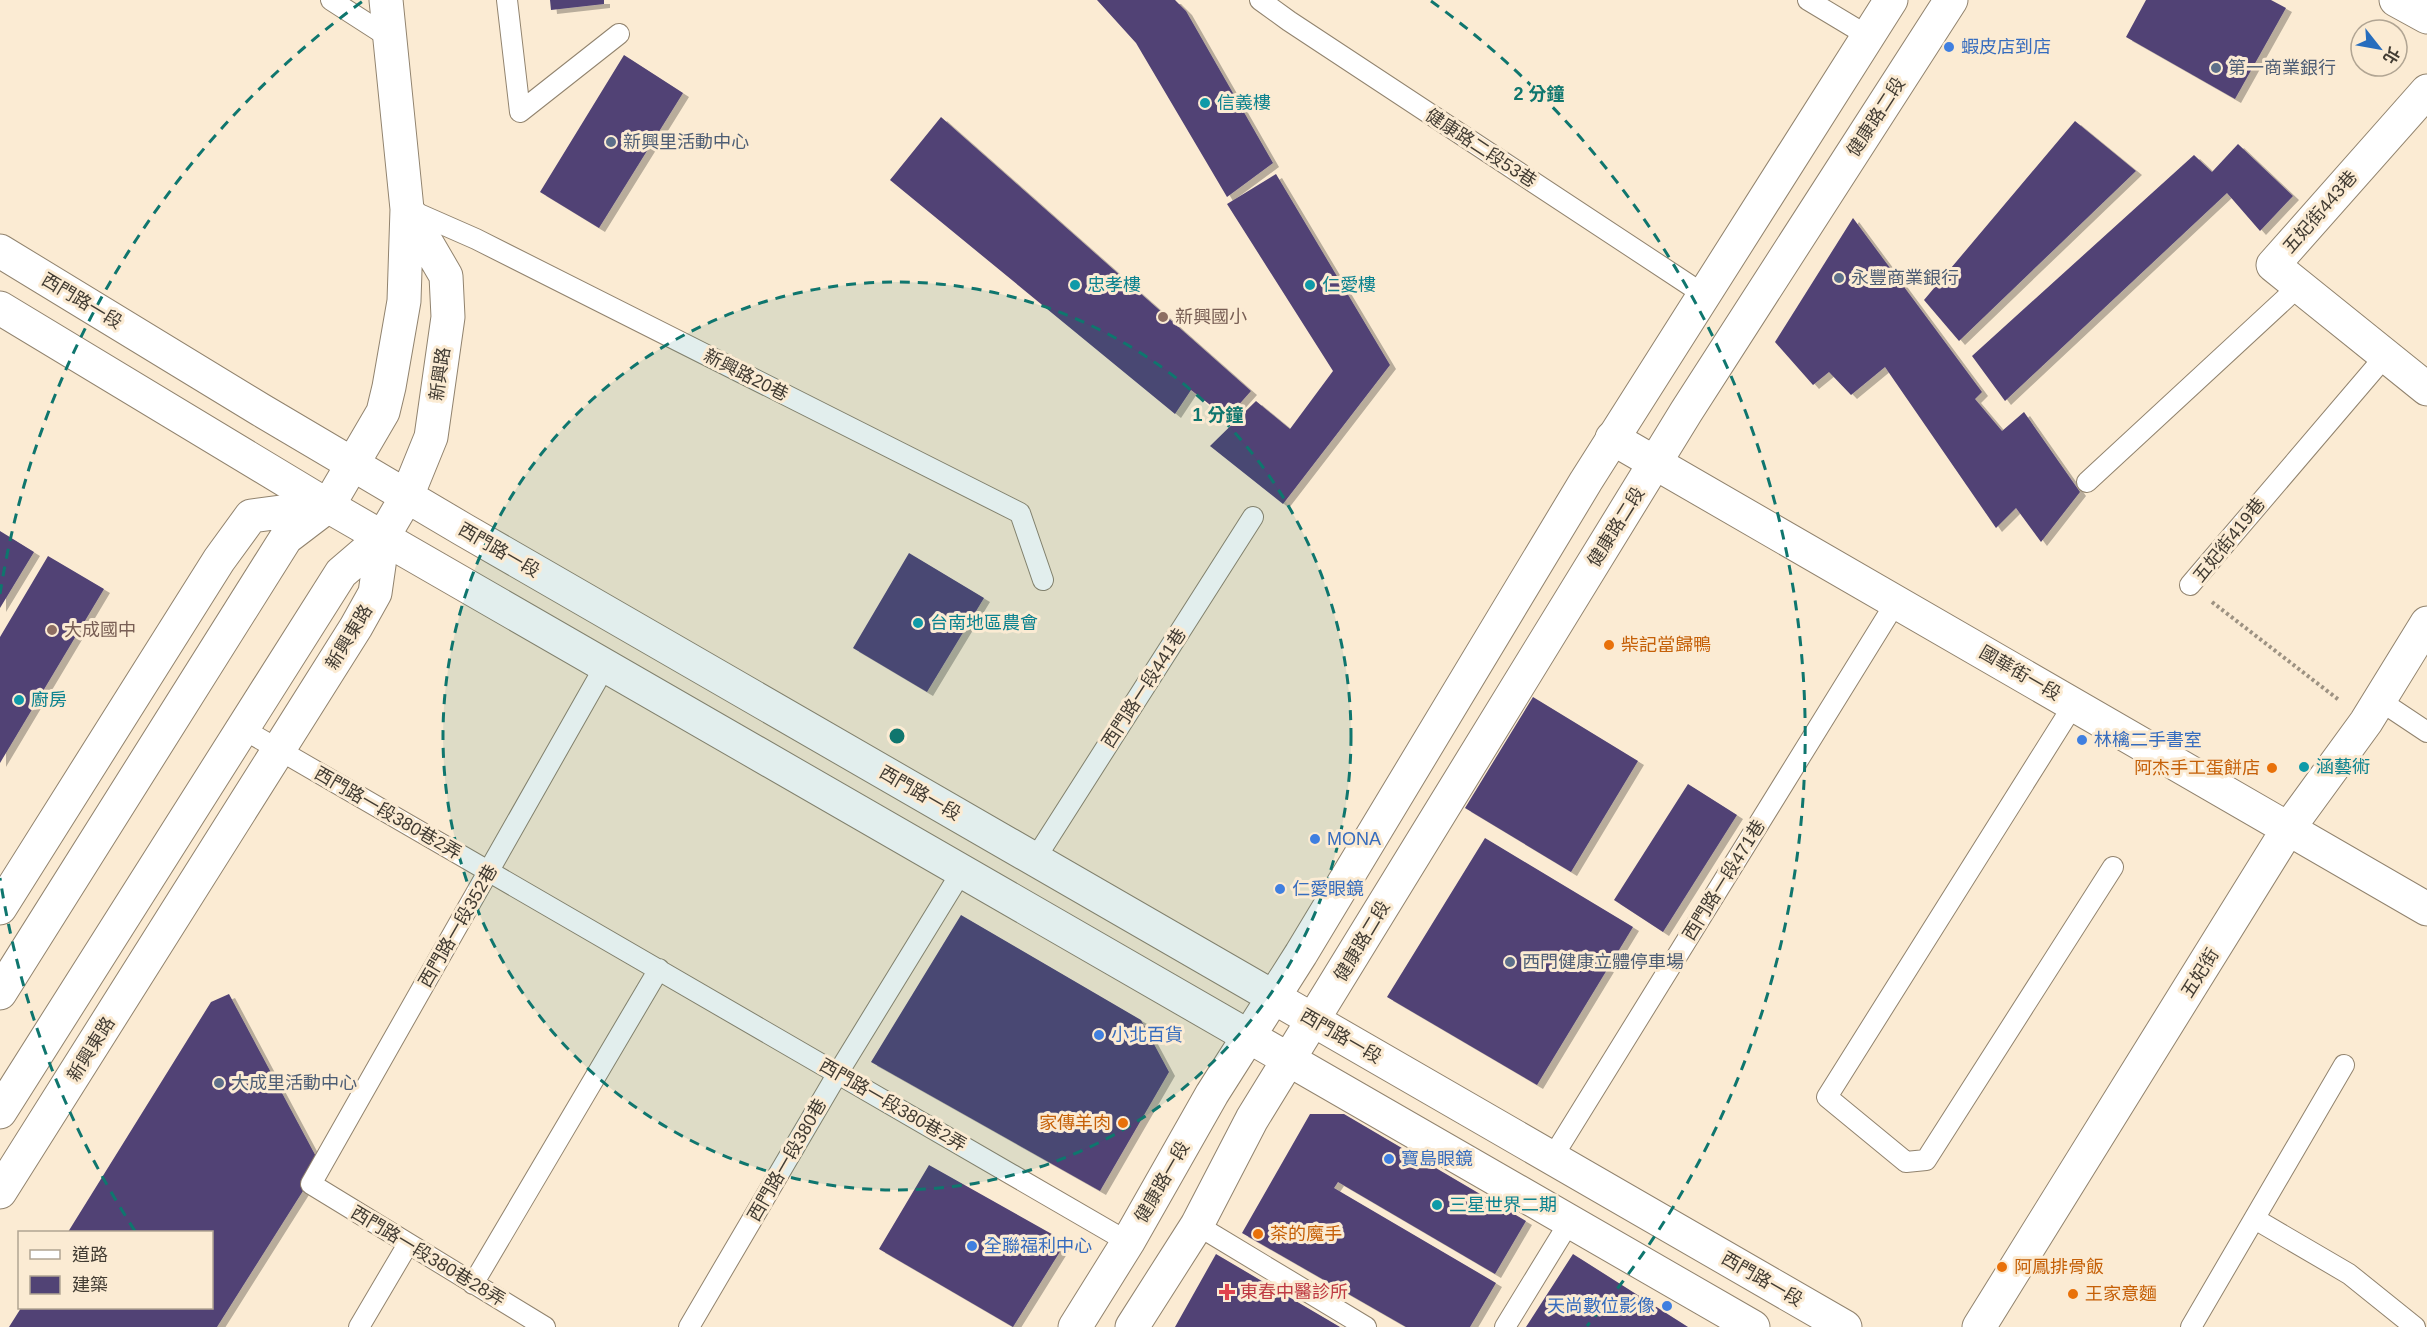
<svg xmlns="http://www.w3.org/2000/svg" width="2427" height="1327" font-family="Helvetica,'Noto Sans TC',sans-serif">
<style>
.building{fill:#514375;filter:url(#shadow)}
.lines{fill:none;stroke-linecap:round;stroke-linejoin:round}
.service-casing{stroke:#91836e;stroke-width:22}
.minor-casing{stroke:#91836e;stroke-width:35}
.tertiary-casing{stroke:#91836e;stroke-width:35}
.path{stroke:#9d9282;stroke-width:4;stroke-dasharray:3 3;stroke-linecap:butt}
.service{stroke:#fff;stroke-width:20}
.minor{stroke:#fff;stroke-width:33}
.tertiary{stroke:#fff;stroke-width:33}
.ring{fill:none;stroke:#0f766e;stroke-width:3;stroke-dasharray:10 8}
.shop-dot{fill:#3f7fe0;stroke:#fbebd3;stroke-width:2}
.service-dot{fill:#5c6f8a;stroke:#fbebd3;stroke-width:2}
.culture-dot{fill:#0f9aa8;stroke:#fbebd3;stroke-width:2}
.education-dot{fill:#8d6e63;stroke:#fbebd3;stroke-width:2}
.food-dot{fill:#e8710a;stroke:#fbebd3;stroke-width:2}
.health-dot{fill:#e0444e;stroke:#fbebd3;stroke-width:2}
.labels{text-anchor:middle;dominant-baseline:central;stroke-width:6;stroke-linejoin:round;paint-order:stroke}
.shop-label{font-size:18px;fill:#366cbe;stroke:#fbebd3;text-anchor:start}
.service-label{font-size:18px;fill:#4e5e75;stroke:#fbebd3;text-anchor:start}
.culture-label{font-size:18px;fill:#0d838f;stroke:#fbebd3;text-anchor:start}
.street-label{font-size:18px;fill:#423c33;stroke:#fbebd3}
.education-label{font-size:18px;fill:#785e54;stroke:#fbebd3;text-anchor:start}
.food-label{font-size:18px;fill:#c56008;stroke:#fbebd3;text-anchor:start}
.health-label{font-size:18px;fill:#be3a42;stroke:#fbebd3;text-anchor:start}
.centre{fill:#0f766e;stroke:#fbebd3;stroke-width:3}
.ring-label{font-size:18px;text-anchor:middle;font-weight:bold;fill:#0f766e;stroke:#fbebd3;stroke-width:6;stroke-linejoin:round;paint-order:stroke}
</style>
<defs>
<filter id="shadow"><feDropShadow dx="6" dy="4" stdDeviation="0" flood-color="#0004"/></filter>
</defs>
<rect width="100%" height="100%" fill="#fbebd3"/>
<path class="building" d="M550,0H604V4L551,10Z
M1097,0H1175L1186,11L1273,163L1227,197L1136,43Z
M2146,0H2271L2286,8L2235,99L2126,37Z
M624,55L683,93L599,228L540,192Z
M941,117L1251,391L1227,418L1191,390L1175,414L890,180Z
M2075,121L2136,171L1959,341L1924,300Z
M2238,144L2293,196L2260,231L2227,193L2005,401L1972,356L2194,155L2212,172Z
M1276,174L1390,365L1283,504L1210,446L1256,401L1290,429L1333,371L1227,204Z
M1853,218L1982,392L1975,399L2002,431L2024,412L2080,492L2041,542L2016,508L1996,528L1885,367L1851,395L1829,372L1813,385L1775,342Z
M0,531L34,552L0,608Z
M909,553L984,598L927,692L853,648Z
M48,556L104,589L0,763V637Z
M1533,697L1638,761L1571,872L1465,808Z
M1688,784L1737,815L1663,932L1614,900Z
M1485,838L1633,927L1537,1085L1387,997Z
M961,915L1141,1020L1169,1072L1100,1191L871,1062Z
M229,994L320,1164L217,1327H9L21,1308H212V1232H68L211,1002Z
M1310,1114H1344L1526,1221L1495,1274L1338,1182L1334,1188L1496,1283L1470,1327H1406L1242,1233Z
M929,1165L1066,1242L1013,1327L879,1249Z
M1216,1254L1340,1327H1175Z
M1573,1254L1688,1327H1526Z"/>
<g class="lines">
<defs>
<path id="service" d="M331,0L390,38
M507,0L520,112L619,34
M1260,0L1289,21L1703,294
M1808,0L1868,36
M410,210L476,239L1020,513L1043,580
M2087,482L2299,286
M2190,585L2387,354
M2379,700L2427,732
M2074,704L1827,1097L1906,1162L1926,1160L2113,867
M243,729L1128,1242
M1035,859L1253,517
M1552,1158L1896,602
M2255,1219L2349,1274L2415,1327
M1197,1225L1366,1327
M473,1284L659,969
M359,1327L408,1244
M545,1327L311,1184L605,666
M689,1327L838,1073L962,871
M1505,1327L1570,1221
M2191,1327L2344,1065"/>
<path id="minor" d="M2427,91L2273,265L2427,389
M1612,438L2427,909
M0,908L219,560L251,516L326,506
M0,993L286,538L328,506
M0,1112L341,573L383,537
M0,1192L356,627L375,593L383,537
M1979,1327L2288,829L2366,722L2427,623"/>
<path id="tertiary" d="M2396,0L2427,17
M0,251L261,410L464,530L1845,1327
M0,308L328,506L1753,1327
M328,506L383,412L389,387L404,301L407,209L386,0
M383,537L407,496L431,437L448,317L446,276L407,209
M1075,1327L1128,1242L1212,1094L1301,954L1586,481L1891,0
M1132,1327L1197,1225L1252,1119L1686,412L1951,0"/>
</defs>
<use href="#service" class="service-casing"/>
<use href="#minor" class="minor-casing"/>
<use href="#tertiary" class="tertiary-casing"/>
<path class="path" d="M2212,602L2339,700"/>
<use href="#service" class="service"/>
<use href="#minor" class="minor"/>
<use href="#tertiary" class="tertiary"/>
</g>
<circle cx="897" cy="736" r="454" fill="#0f766e" fill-opacity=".12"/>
<g class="ring">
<circle cx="897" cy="736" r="454"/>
<path d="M135 1231A908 908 0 0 1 0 878M0 594A908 908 0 0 1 363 1M1431 1A908 908 0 0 1 1587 1326"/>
</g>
<g class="shop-dot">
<circle cx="1949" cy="47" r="6"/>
<circle cx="2082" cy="740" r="6"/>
<circle cx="1315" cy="839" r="6"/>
<circle cx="1280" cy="889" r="6"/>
<circle cx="1099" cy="1035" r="6"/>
<circle cx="1389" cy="1159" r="6"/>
<circle cx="972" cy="1246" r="6"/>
<circle cx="1667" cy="1306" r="6"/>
</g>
<g class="service-dot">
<circle cx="2216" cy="68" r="6"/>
<circle cx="611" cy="142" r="6"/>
<circle cx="1839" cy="278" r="6"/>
<circle cx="1510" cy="962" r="6"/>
<circle cx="219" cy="1083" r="6"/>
</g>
<g class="culture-dot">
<circle cx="1205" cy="103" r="6"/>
<circle cx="1075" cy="285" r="6"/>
<circle cx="1310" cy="285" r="6"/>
<circle cx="918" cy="623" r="6"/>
<circle cx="19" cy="700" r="6"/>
<circle cx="2304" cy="767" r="6"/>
<circle cx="1437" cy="1205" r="6"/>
</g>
<g class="education-dot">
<circle cx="1163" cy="317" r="6"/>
<circle cx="52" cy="630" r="6"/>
</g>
<g class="food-dot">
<circle cx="1609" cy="645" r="6"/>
<circle cx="2272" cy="768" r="6"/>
<circle cx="1123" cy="1123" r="6"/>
<circle cx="1258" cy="1234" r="6"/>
<circle cx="2002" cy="1267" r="6"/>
<circle cx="2073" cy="1294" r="6"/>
</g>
<path class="health-dot" d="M1224 1283h6v6h6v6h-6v6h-6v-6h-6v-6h6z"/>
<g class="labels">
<g class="shop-label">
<text x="1961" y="47">蝦皮店到店</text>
<text x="2094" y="740">林檎二手書室</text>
<text x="1327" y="839">MONA</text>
<text x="1292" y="889">仁愛眼鏡</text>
<text x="1111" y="1035">小北百貨</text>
<text x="1401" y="1159">寶島眼鏡</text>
<text x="984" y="1246">全聯福利中心</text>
<text x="1655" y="1306" text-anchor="end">天尚數位影像</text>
</g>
<g class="service-label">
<text x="2228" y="68">第一商業銀行</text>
<text x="623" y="142">新興里活動中心</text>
<text x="1851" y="278">永豐商業銀行</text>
<text x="1522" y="962">西門健康立體停車場</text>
<text x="231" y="1083">大成里活動中心</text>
</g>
<g class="culture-label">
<text x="1217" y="103">信義樓</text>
<text x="1087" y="285">忠孝樓</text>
<text x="1322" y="285">仁愛樓</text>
<text x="930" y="623">台南地區農會</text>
<text x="31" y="700">廚房</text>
<text x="2316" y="767">涵藝術</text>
<text x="1449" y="1205">三星世界二期</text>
</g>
<g class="street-label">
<text transform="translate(1876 117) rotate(-57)">健康路二段</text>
<text transform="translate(1481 148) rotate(33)">健康路二段53巷</text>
<text transform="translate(2320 212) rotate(-49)">五妃街443巷</text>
<text transform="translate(82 301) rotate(31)">西門路一段</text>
<text transform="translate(440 374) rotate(-82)">新興路</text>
<text transform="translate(746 375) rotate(27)">新興路20巷</text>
<text transform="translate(1616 527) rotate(-58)">健康路二段</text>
<text transform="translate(2229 540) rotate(-51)">五妃街419巷</text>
<text transform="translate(499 550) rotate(30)">西門路一段</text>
<text transform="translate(349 637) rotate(-59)">新興東路</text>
<text transform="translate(2020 673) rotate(30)">國華街一段</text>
<text transform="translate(1144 688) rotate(-57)">西門路一段441巷</text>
<text transform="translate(920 793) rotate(30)">西門路一段</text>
<text transform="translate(388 813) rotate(30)">西門路一段380巷2弄</text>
<text transform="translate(1724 880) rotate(-58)">西門路一段471巷</text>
<text transform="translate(458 926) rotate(-60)">西門路一段352巷</text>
<text transform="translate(1362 941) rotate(-59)">健康路二段</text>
<text transform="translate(2200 973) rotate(-58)">五妃街</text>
<text transform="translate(1341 1036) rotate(30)">西門路一段</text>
<text transform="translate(91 1049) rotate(-58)">新興東路</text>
<text transform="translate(893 1105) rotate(30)">西門路一段380巷2弄</text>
<text transform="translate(787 1160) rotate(-60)">西門路一段380巷</text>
<text transform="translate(1162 1182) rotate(-60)">健康路一段</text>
<text transform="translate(428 1256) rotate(31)">西門路一段380巷28弄</text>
<text transform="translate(1762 1279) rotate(30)">西門路一段</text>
</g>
<g class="education-label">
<text x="1175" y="317">新興國小</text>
<text x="64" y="630">大成國中</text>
</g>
<g class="food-label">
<text x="1621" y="645">柴記當歸鴨</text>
<text x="2260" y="768" text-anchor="end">阿杰手工蛋餅店</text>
<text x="1111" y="1123" text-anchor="end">家傳羊肉</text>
<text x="1270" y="1234">茶的魔手</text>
<text x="2014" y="1267">阿鳳排骨飯</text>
<text x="2085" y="1294">王家意麵</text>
</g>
<g class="health-label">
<text x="1240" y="1292">東春中醫診所</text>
</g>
</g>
<circle cx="897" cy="736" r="9" class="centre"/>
<g class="ring-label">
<text x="1539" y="100">2 分鐘</text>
<text x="1218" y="421">1 分鐘</text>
</g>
<rect x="18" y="1231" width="195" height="78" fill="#fbebd3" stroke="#b1a593" stroke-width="1.5"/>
<rect x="30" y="1250" width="30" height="9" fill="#ffffff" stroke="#b1a593" stroke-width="1.5"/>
<text x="72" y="1261" font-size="18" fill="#423c33">道路</text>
<rect x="30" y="1276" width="30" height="18" fill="#514375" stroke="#b1a593" stroke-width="1.5"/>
<text x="72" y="1291" font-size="18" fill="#423c33">建築</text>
<g transform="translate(2379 48) rotate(121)"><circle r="28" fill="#fbebd3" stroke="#b1a593" stroke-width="1.5"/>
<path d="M0-4.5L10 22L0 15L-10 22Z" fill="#276dbd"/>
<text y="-9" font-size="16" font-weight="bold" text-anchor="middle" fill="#423c33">北</text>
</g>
</svg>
